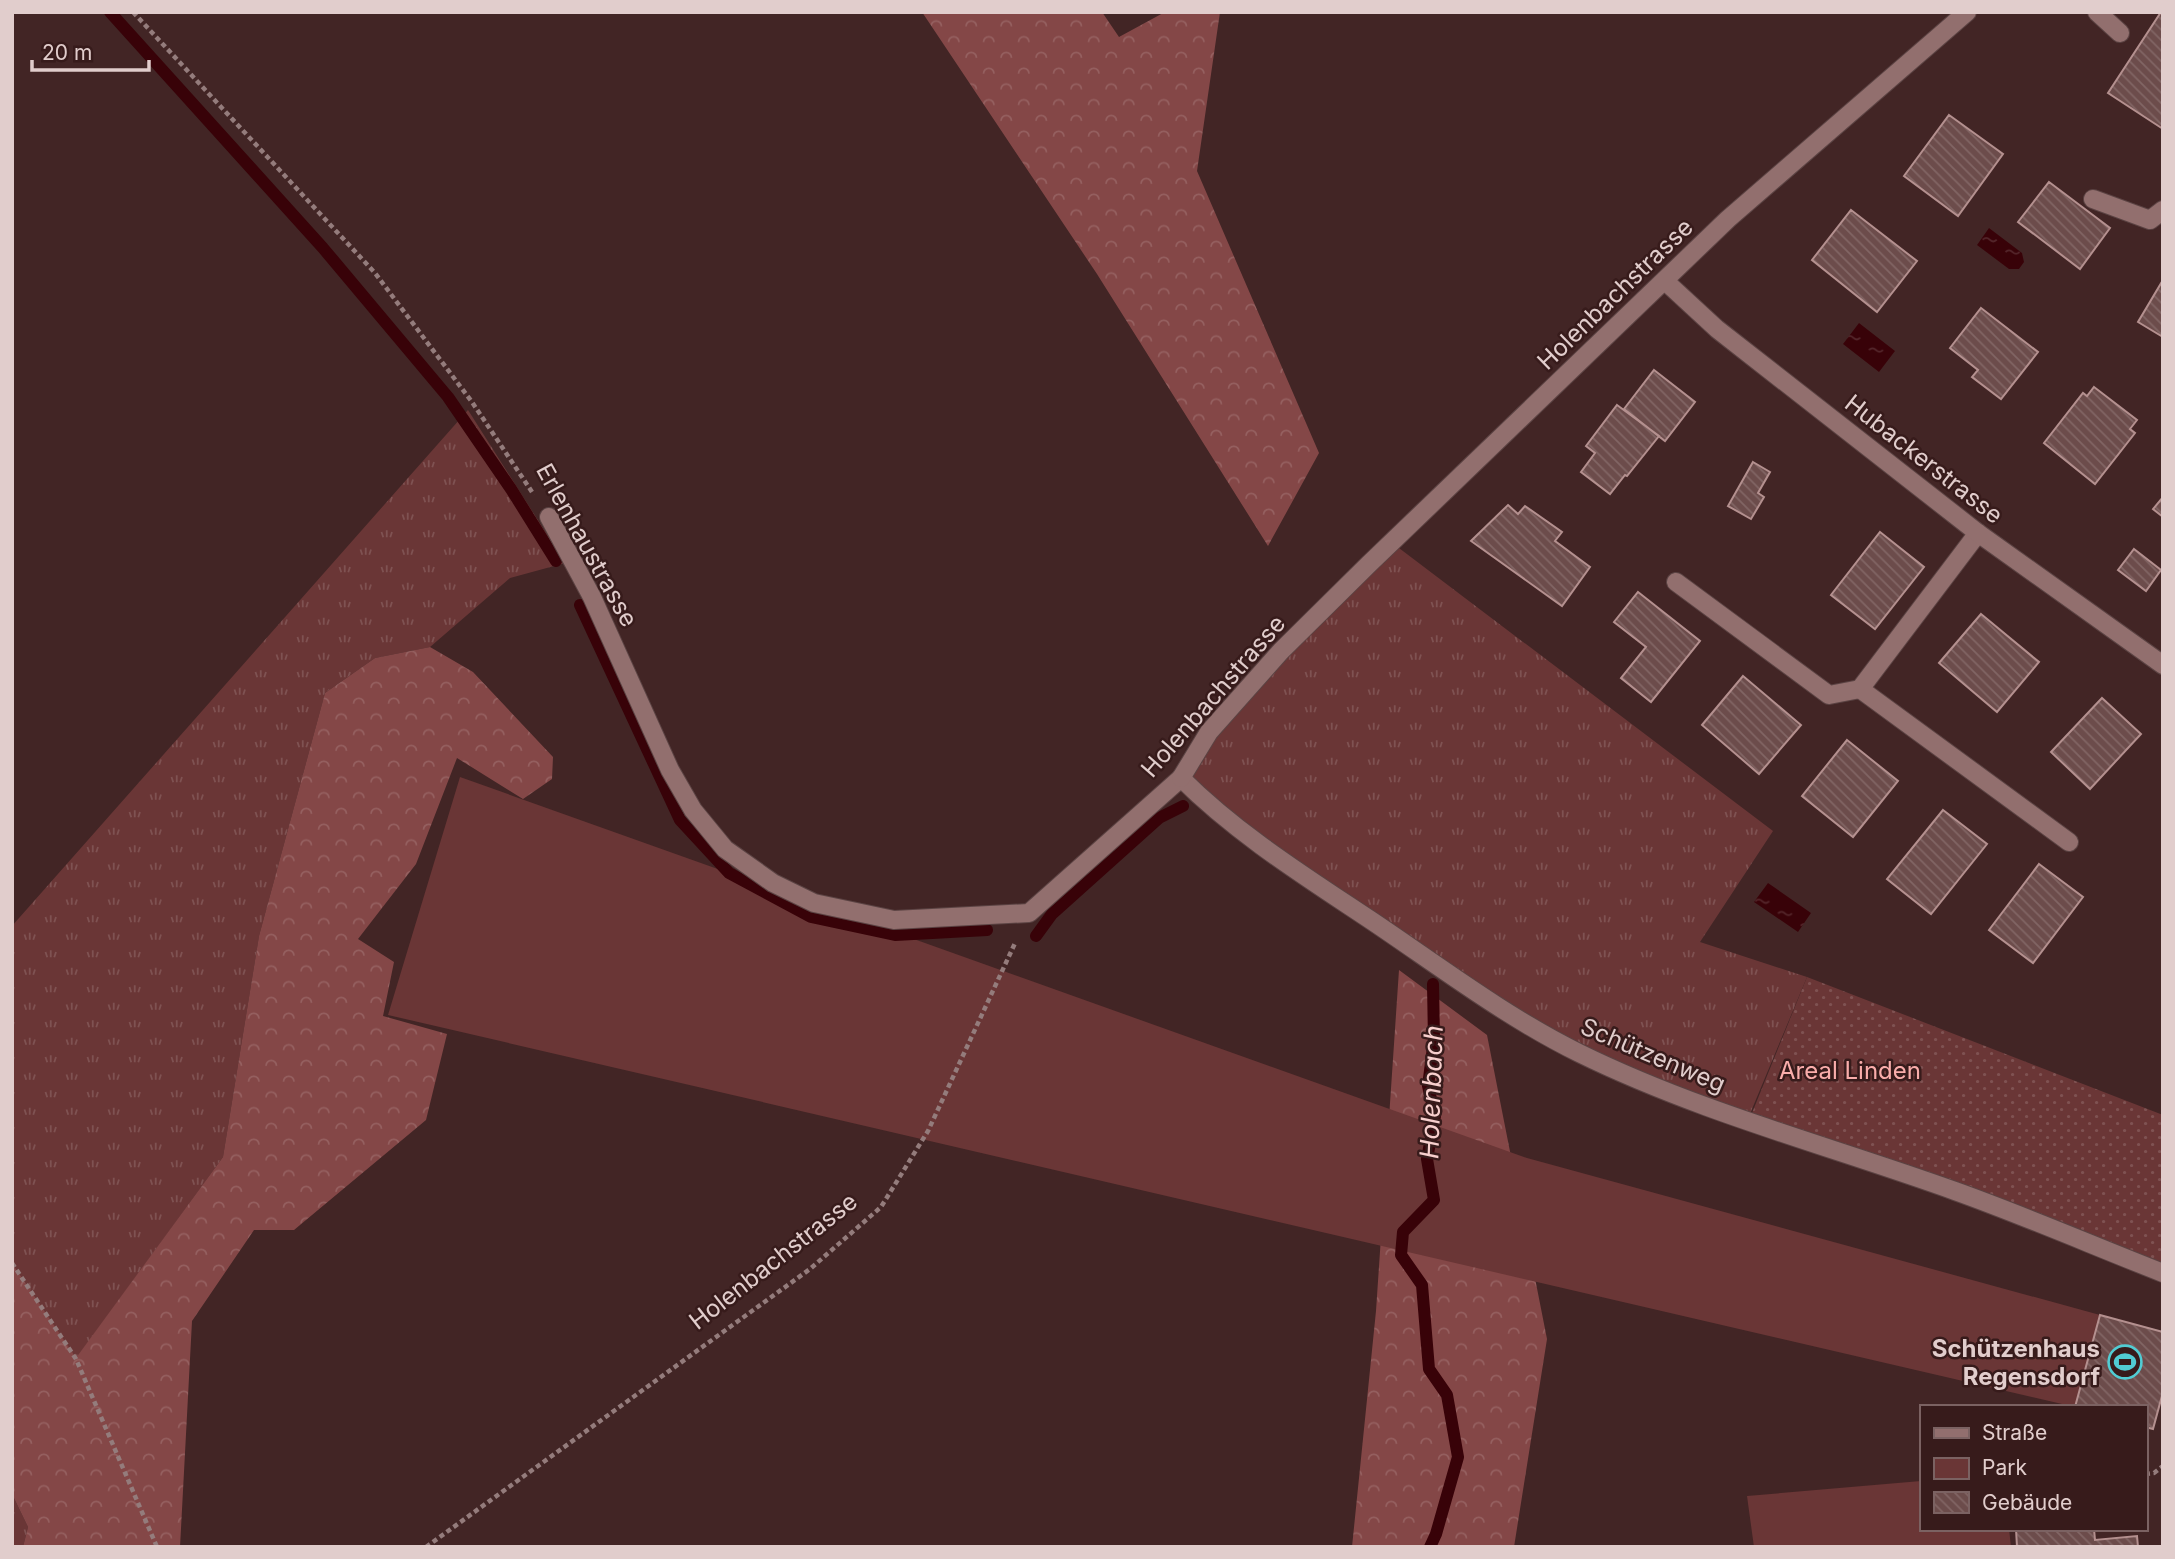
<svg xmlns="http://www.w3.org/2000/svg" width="2175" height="1559" font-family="Inter,sans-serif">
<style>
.grass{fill:url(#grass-tufts)}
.forest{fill:url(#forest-crowns)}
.park{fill:#6a3636}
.garden{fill:url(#garden-dots)}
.water{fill:url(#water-ripples)}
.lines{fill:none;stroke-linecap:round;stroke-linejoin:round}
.stream{stroke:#380208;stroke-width:12}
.building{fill:url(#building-back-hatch);stroke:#b4908f;stroke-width:2}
.lane-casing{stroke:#5b4343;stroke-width:20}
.street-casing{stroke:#5b4343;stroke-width:20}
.path{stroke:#947c7c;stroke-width:4.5;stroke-dasharray:5 3.5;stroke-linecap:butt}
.lane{stroke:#926f6e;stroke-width:18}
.street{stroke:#926f6e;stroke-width:18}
.labels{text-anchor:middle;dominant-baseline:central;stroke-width:5;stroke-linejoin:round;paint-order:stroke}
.street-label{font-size:24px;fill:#e1cdcc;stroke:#371b1b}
.park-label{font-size:24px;fill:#faadab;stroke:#371b1b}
.poi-label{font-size:24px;font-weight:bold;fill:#e1cdcc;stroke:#371b1b;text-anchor:end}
.water-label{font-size:26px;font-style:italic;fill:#f7cfcd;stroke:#371b1b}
</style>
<defs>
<pattern id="grass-tufts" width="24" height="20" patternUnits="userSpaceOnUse" patternTransform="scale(1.75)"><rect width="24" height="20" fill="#6a3636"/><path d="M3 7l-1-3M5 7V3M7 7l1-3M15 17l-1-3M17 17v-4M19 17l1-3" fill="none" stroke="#7f5252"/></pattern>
<pattern id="forest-crowns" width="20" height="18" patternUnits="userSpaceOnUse" patternTransform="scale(1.75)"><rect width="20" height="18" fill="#844747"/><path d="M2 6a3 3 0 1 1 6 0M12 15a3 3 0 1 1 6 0" fill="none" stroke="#956060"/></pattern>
<pattern id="garden-dots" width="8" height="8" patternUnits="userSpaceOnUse" patternTransform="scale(1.75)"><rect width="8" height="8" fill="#6a3636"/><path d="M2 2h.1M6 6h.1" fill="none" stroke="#7f5252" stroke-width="1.8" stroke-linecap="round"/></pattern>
<pattern id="water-ripples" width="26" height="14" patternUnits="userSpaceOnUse" patternTransform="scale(1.75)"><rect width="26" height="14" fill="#380208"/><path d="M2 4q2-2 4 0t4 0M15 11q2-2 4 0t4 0" fill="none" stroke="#54262b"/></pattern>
<pattern id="building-back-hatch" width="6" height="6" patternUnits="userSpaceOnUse" patternTransform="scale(1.75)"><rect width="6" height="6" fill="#6c4c4b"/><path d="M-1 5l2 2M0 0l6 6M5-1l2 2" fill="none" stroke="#816564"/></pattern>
</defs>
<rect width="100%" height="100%" fill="#422525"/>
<path class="grass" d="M468,410L565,563L510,578L430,647L375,658L325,693L259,936L223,1157L76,1359L12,1263V926Z
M1391,542L1773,831L1700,942L1807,977L1747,1121L1576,1051L1294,870L1181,778L1209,732Z
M12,1494L28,1527L23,1547H12Z"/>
<path class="forest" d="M922,12H1102L1119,37L1165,12H1220L1197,171L1319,453L1268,546L1097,274Z
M430,647L473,672L553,757L552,779L523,799L457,758L416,864L358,939L394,962L383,1016L447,1034L426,1120L294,1230H254L192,1321L180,1547H23L28,1527L12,1494V1263L76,1358L223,1157L259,936L325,693L375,658Z
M1399,970L1487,1035L1547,1339L1514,1547H1352L1376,1311Z"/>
<path class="park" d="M460,777L1527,1158L2100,1315L2075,1407L388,1015Z
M1921,1481V1529H2009L2011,1547H1754L1747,1496Z"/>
<path class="garden" d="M1807,977L2163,1115V1264L1956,1184L1752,1113Z"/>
<path class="water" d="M1989,228L2022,253L2024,262L2019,269H2009L1977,245Z
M1859,323L1895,351L1879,372L1843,344Z
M1768,883L1811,913L1798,932L1754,902Z"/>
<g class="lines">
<path class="stream" d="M110,12L323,248L448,397L511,489L556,561
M580,605L680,820L729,873L811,917L895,935L987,930
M1036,936L1052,914L1159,818L1183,806
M1430,1547L1436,1534L1458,1457L1447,1395L1429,1369L1422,1285L1401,1255L1403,1232L1434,1200L1427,1159L1435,1116L1428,1086L1434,1040L1433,984"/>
</g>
<path class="building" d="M2161,12H2163V129L2108,93Z
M1949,115L2003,154L1958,216L1904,176Z
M2049,182L2110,228L2080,269L2018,222Z
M1851,210L1917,261L1877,312L1812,260Z
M2163,280V337L2138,322Z
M1981,308L2038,352L2001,399L1972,377L1978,370L1950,348Z
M1654,370L1695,402L1665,441L1624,409Z
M2094,387L2137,420L2130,429L2135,433L2095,484L2044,443L2083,393L2087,396Z
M1617,405L1659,436L1627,476L1625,475L1610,494L1581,472L1595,453L1586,446Z
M1753,462L1770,472L1758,493L1764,497L1751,519L1728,506Z
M2163,497V517L2153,509Z
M1508,505L1518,514L1525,506L1562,532L1555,541L1590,567L1562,606L1471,541Z
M1880,532L1924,567L1875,629L1831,595Z
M2134,549L2161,570L2146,591L2118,570Z
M1638,592L1700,641L1651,702L1621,678L1646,647L1614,622Z
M1981,614L2039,662L1997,712L1939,663Z
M1743,676L1801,725L1759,774L1702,725Z
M2102,698L2141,734L2090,789L2051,752Z
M1847,740L1898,781L1853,837L1802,796Z
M1943,810L1987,844L1931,914L1887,879Z
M2039,864L2083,897L2033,963L1989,930Z
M2100,1315L2163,1332V1392L2153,1429L2145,1427V1407H2075Z
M2016,1529H2094L2095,1540L2137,1536L2138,1547H2017Z"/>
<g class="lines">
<defs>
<path id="lane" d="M2097,12L2120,33
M2093,199L2150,220L2163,210
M549,517L592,597L670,770L693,810L725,849L773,883L814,903L894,920L1029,913L1181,778C1237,834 1306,877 1372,921C1439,966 1506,1017 1579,1053C1699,1112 1830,1146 1955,1191C2025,1216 2094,1246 2163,1273
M1978,533L1860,689L2069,842
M1676,582L1829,695L1860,689"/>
<path id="street" d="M1665,281L1717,329L1978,533L2163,665
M1181,778L1209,732L1281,651L1369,564L1728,219L1967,12"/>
</defs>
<use href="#lane" class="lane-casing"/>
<use href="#street" class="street-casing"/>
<path class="path" d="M133,12L375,273L472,402L534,495
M12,1263L76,1359L157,1547
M2145,1474L2154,1473L2163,1466
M426,1547L810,1269L881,1207L928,1131L1016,941"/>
<use href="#lane" class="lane"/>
<use href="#street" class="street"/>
</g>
<defs>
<symbol id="stadium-ring" viewBox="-11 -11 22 22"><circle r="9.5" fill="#371b1b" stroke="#51ccd3" stroke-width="1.5"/><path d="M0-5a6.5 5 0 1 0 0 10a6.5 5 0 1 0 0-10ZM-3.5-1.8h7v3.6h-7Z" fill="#51ccd3"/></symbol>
</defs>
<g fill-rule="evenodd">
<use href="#stadium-ring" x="2106" y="1343" width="38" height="38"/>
</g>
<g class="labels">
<g class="street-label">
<text transform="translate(1615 294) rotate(-44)">Holenbachstrasse</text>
<text transform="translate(1924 459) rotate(38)">Hubackerstrasse</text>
<text transform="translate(587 545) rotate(61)">Erlenhaustrasse</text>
<text transform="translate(1213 696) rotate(-49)">Holenbachstrasse</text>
<text transform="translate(1653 1055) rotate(23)">Schützenweg</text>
<text transform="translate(773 1261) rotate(-38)">Holenbachstrasse</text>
</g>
<g class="park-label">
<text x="1850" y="1070">Areal Linden</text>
</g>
<g class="poi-label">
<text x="2100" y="1348">Schützenhaus<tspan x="2100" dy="28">Regensdorf</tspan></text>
</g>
<g class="water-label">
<text transform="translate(1431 1092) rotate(-88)">Holenbach</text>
</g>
</g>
<rect width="2175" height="1559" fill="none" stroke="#e1cdcc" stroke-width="28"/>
<rect x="1920" y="1405" width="228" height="126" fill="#371b1b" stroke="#7b6262" stroke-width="2"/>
<rect x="1934" y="1428" width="35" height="10" fill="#926f6e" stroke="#7b6262" stroke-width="2"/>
<text x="1982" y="1440" font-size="21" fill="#e1cdcc">Straße</text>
<rect x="1934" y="1458" width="35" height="21" fill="#6a3636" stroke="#7b6262" stroke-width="2"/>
<text x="1982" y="1475" font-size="21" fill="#e1cdcc">Park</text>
<rect x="1934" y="1492" width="35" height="21" fill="url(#building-back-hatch)" stroke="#7b6262" stroke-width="2"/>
<text x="1982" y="1510" font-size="21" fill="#e1cdcc">Gebäude</text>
<path d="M32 60v10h117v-10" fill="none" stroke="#e1cdcc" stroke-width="3.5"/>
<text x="42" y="60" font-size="21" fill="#e1cdcc" stroke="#371b1b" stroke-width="5" paint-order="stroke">20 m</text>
</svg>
